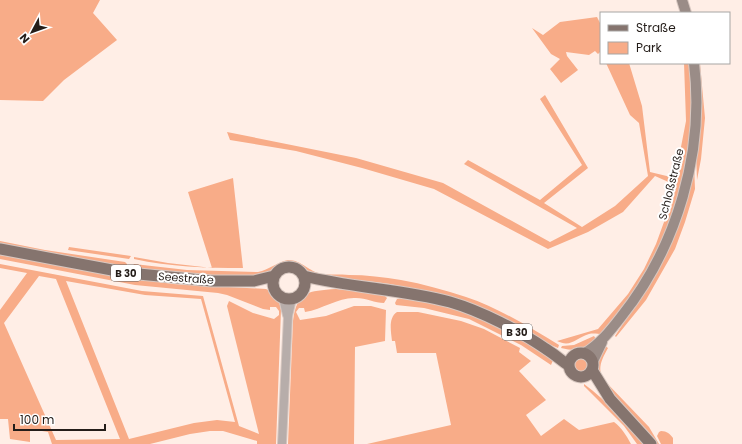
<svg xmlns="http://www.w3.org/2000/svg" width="742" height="444" font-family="Poppins,sans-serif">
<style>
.green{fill:#f8ac88;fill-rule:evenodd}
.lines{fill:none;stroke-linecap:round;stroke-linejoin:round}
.tertiary-casing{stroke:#d8c8c1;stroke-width:10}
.secondary-casing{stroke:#d8c8c1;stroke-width:12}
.primary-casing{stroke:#d8c8c1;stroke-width:13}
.tertiary{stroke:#b7adaa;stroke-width:8}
.secondary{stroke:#9a8c87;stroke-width:10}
.primary{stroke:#85746e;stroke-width:11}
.labels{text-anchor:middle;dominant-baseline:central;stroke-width:4;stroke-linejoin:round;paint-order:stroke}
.shield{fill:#fff;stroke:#66615e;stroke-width:1}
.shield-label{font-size:10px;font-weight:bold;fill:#241d19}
.street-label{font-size:11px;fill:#241d19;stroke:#fff}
</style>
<rect width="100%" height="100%" fill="#ffeee6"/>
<path class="green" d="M0,0H100L93,13L117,40L64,80L43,101L0,100Z
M597,17L601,25V51L598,54L595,51L589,55L566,52L567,56L578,70L561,83L550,69L560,59L551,54L532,28L543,35L560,22Z
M606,63H629L642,106L650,172L675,178L686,121L684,63H690L692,116L686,166L681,188L663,244L638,286L602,334C598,334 593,333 589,334C576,338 571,348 557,341L598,329L628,294L644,269L656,244L668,211L673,184L655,176L623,212L588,232L548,249L434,189L362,168L296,151L230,140L227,132L356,158L443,183L550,242L577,228L464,164L468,160L540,200L582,165L540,99L545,95L588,168L544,203L582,227L615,206L648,176L639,123L630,115Z
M700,64L705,118L701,159L697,180L696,154L698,65Z
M694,164L695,189L685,222L675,249L646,300L616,337L615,336L646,289Z
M233,178L243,268C206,268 170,267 134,259V257L168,263L212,268L188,192Z
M0,241L45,250L125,262L127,264V266L125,269L0,245Z
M69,247L131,256L129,259L68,250Z
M0,255L95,272L173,284L266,289L270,291L279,301L281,310L276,444H257V441L223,431H210L190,434L150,444H52L48,432L30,429V442L10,439L8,419H0V310L27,273L0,268V264L142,291L203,296L239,426L259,434L227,306L229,301L253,313L274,319L279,315V311L276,307H270V310L263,309L227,295L218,293L135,285L0,259ZM39,276L56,279L120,439L56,440L4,323ZM66,281L145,295L201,299L235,422L217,420L194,423L129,439Z
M288,260C302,260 309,272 322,274C331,275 340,274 349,275C366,275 384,277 401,280C423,284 445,290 466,297C499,308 529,327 559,345L558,348L541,341L442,296L415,289L390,284L367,281L325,279L308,275L300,267L290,264L279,267L272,273L233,279L131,269L134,264L187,270L258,272C269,270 277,262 288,260Z
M336,289L383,294L387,298L384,303C375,303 366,298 356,298C339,297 323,309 305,312L304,308H299L296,312L300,320L326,316L354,306H371L386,310L385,341L355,347L354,444H288L293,321C297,291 308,291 336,289Z
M403,298C425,302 448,305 469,313C499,324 527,343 554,358L551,365L521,345L469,319L424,308L396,305L395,303L397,299Z
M397,312H418L461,321L484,329L520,348L519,352L531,361L519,371L546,400L526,415L541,436L564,419L579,430L614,422C622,428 626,435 631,444H367L451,425L436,353H397L395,341H392C391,331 388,318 397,312Z
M594,336L596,339C583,350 578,352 561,348L562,346L574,345Z
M605,346L608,348C602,359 597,368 603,379L649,427L659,444H656C643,430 596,382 596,366C597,358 602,352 605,346Z
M572 365a9 9 0 1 1 18 0a9 9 0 1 1-18 0Z
M584,384C607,401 626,422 645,444H637L624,426L584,386Z
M661,431C667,431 670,434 673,438V444H661L657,436L659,432Z"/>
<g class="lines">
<defs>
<path id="tertiary" d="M283,298L287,315
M282,444L288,316L292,299"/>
<path id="secondary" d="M682,0L686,13
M585,353C600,344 611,330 621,317C677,247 705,152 694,63
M593,361L602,342"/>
<path id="primary" d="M0,249L128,273L212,281H254L274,276
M273 283a16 16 0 1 1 32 0a16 16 0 1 1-32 0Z
M304,276C352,288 402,289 450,302C481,311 520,331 546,349C554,354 561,360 568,365
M569 365a12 12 0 1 1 24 0a12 12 0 1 1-24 0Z
M592,370L610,399L651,444"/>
</defs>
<use href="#tertiary" class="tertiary-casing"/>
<use href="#secondary" class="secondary-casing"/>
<use href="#primary" class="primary-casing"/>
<use href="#tertiary" class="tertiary"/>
<use href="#secondary" class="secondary"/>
<use href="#primary" class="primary"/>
</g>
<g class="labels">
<g class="shield">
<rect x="111" y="265" width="30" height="16" rx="3"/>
<rect x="502" y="324" width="30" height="16" rx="3"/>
</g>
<g class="shield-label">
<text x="126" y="273">B 30</text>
<text x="517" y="332">B 30</text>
</g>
<g class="street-label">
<text transform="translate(671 184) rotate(-76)">Schloßstraße</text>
<text transform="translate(186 278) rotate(4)">Seestraße</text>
</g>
</g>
<rect x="600" y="12" width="130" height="52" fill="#ffffff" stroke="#a7a5a3"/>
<rect x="608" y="25" width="20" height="6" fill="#85746e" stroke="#a7a5a3"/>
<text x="636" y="32" font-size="12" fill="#241d19">Straße</text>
<rect x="608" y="42" width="20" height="12" fill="#f8ac88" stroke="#a7a5a3"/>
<text x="636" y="52" font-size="12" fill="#241d19">Park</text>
<g transform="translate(32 32) rotate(229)" stroke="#ffffff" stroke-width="3" paint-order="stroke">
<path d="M0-3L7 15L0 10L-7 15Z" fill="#241d19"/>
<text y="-6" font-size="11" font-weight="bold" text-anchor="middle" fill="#241d19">N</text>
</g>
<path d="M14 424v6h91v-6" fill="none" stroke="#241d19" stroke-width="2"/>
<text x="20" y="424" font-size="12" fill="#241d19" stroke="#ffffff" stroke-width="3" paint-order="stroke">100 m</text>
</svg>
